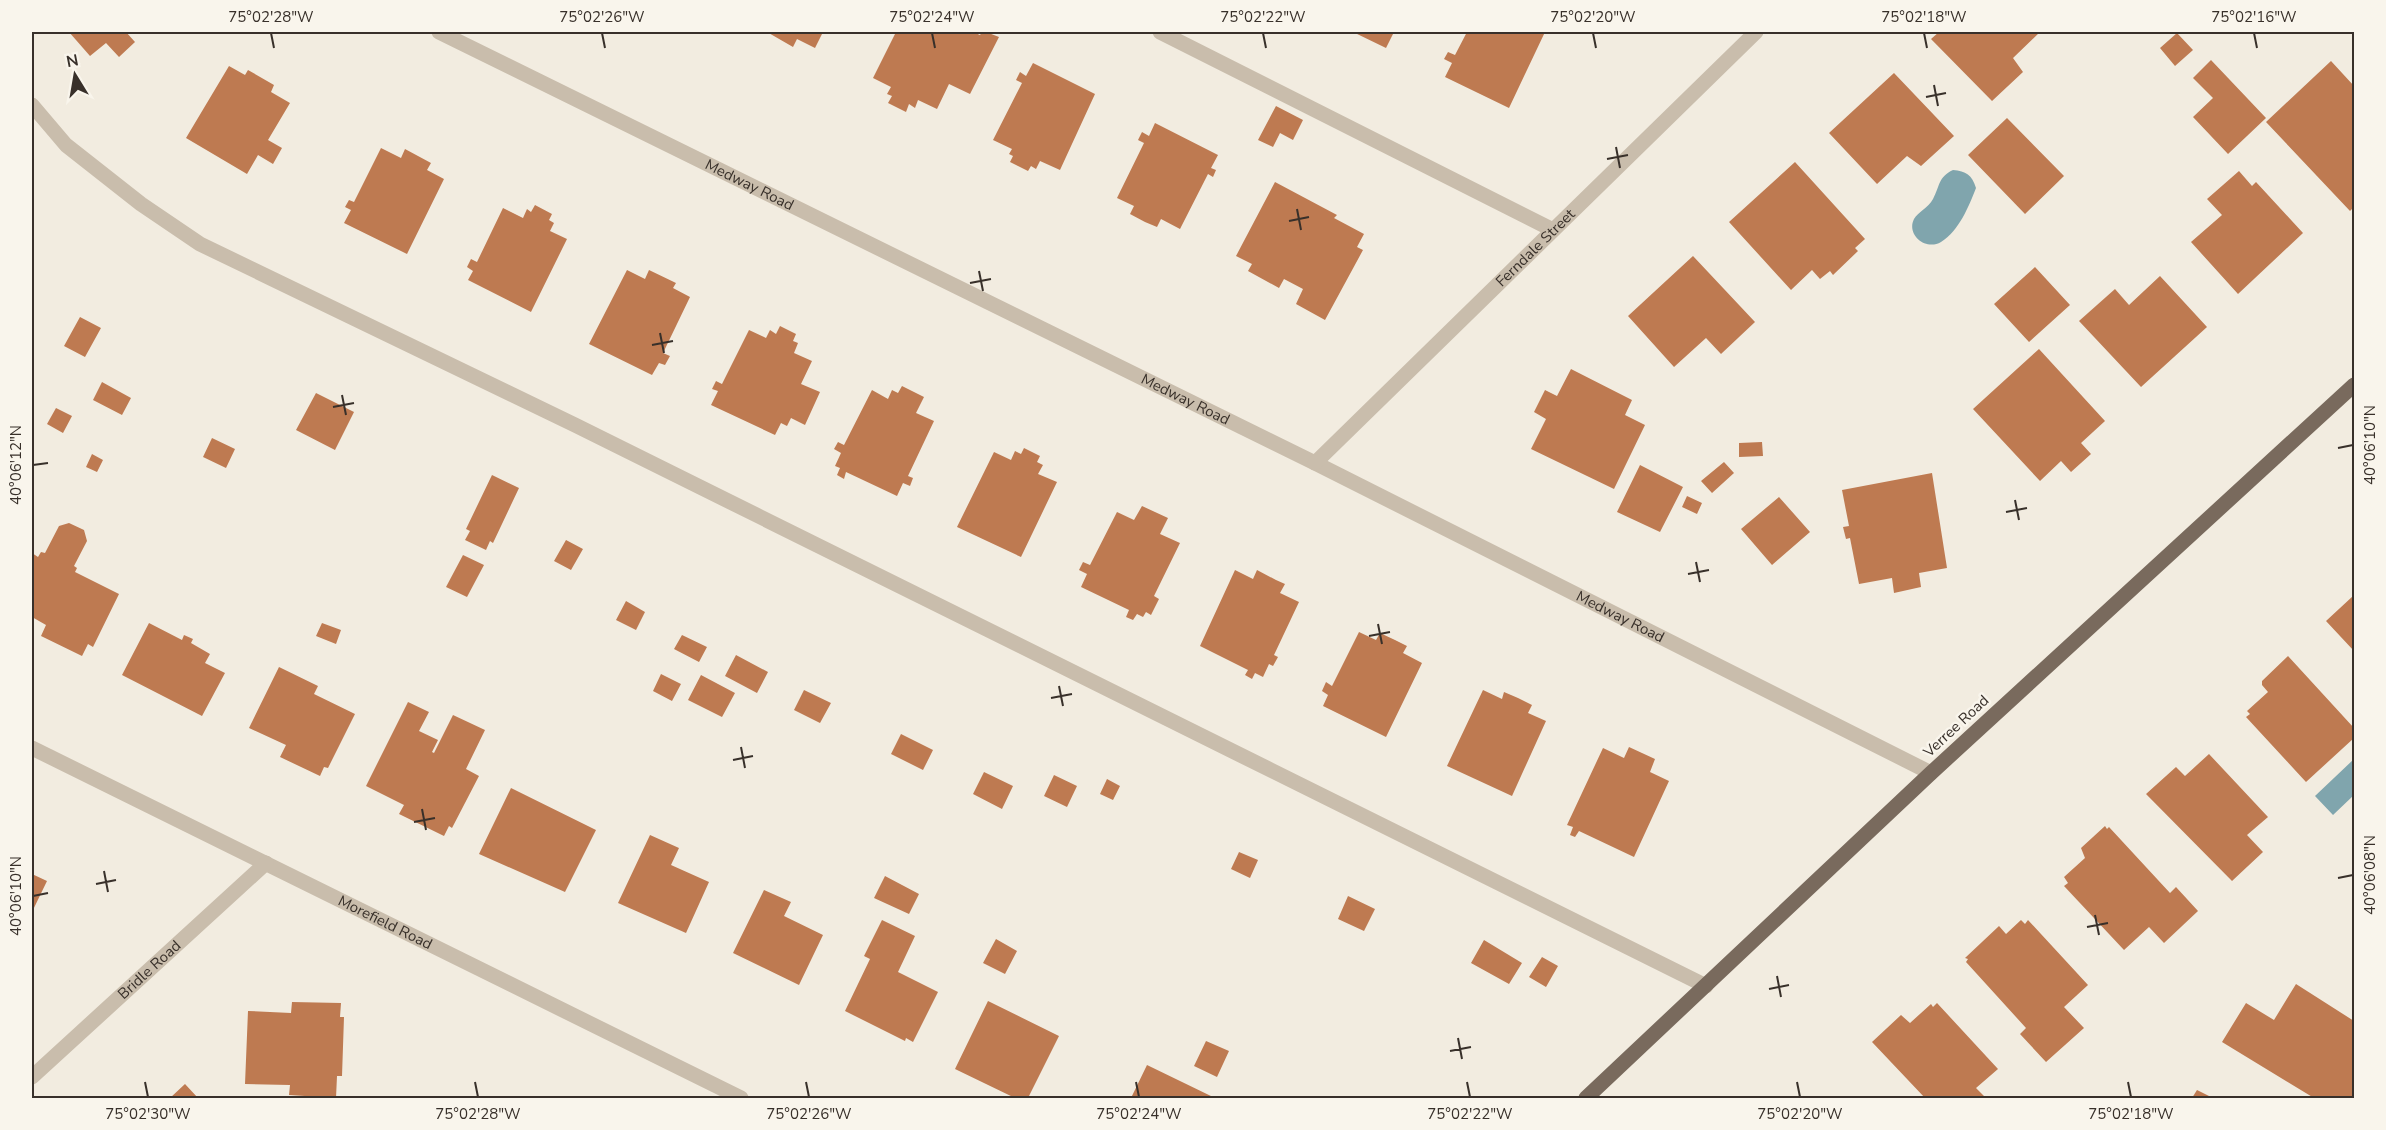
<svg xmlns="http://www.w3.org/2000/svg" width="2386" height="1130" font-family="'Nunito Sans',sans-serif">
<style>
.water{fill:#80a5ad}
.building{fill:#be7a51}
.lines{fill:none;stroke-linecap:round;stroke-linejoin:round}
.minor{stroke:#c9bdac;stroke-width:15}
.major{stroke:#796a5d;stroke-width:15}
.ticks{fill:none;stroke:#38302a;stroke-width:2}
.labels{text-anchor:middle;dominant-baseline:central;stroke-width:5;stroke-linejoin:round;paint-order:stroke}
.street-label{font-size:15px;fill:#38302a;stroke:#f9f5ec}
.neatline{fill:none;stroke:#38302a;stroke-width:2}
.ticks-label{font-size:15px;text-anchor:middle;fill:#38302a}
</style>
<rect width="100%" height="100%" fill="#f2ece0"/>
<path class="water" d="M1953,170C1966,171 1972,175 1976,188C1969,206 1959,231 1941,242C1926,251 1906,235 1914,219C1918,212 1928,208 1933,199C1940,186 1938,177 1953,170Z
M2354,759V795L2333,815L2315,796Z"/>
<path class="building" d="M69,32H126L135,42L119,57L106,43L90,56Z
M767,32H823L815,48L797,39L793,47Z
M896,32H973L980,35L982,32H986L999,37L970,94L949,84L937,109L918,100L915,108L909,104L906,112L888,103L892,96L887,94L891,87L873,78Z
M1353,32H1394L1386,48Z
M1467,32H1545L1509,108L1445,77L1452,63L1444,59L1448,52L1455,55Z
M1939,32H2040L2013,58L2023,72L1992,101L1931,39Z
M2177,33L2193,50L2175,66L2160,48Z
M2211,60L2266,118L2228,154L2193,117L2213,98L2193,78Z
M2331,61L2354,86V207L2350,211L2266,122Z
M1033,63L1095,94L1060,170L1040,161L1036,169L1031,166L1028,171L1010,162L1013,156L1009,154L1012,149L993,140L1022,83L1016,80L1020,72L1026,76Z
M229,66L245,75L248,70L274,85L271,92L290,103L268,140L282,148L273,164L258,155L247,174L186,138Z
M1894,73L1954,136L1921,166L1907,156L1877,184L1829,133Z
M1276,106L1303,120L1293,140L1280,133L1273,147L1258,140Z
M2007,118L2064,176L2025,214L1968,155Z
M1155,123L1218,155L1211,168L1216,170L1213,177L1208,174L1180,229L1161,219L1157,227L1145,222L1130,214L1134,206L1117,198L1144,143L1138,140L1142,132L1149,136Z
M381,148L401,158L405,149L431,163L427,170L444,179L407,254L344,223L351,210L345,207L349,200L354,202Z
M1795,162L1865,239L1855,248L1858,251L1833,275L1830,271L1820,279L1812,270L1791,290L1729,222Z
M2239,171L2252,186L2256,182L2303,233L2238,294L2191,242L2222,215L2207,199Z
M1275,182L1337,215L1334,218L1364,234L1357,247L1363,250L1325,320L1296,304L1303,289L1284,279L1279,288L1248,271L1252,264L1236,256Z
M535,205L552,214L549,220L554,223L550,231L567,239L531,312L468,280L473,271L467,267L471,259L477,262L503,208L523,218L527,209L531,212Z
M1693,256L1755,322L1721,354L1706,338L1674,367L1628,316Z
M2035,267L2070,305L2029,342L1994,304Z
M627,270L645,279L649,270L676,283L673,288L690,297L663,353L670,356L665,365L659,363L652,375L589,344Z
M2160,276L2207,327L2141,387L2079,321L2115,289L2129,305Z
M80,317L101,328L85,357L64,346Z
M780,326L796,334L793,341L798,343L794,353L812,361L801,384L820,392L805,425L791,418L787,426L781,423L775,435L711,405L718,391L712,389L716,381L722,384L749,330L766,338L770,330L776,334Z
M2039,349L2105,421L2081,443L2091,454L2071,472L2061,461L2040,481L1973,409Z
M1571,369L1632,400L1625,415L1645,425L1614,489L1531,449L1546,419L1534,412L1545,390L1557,396Z
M102,382L131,398L122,415L93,400Z
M902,386L924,397L916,413L934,421L908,476L913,478L910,486L903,483L897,496L846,472L844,479L837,475L840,468L835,466L841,453L834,449L838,442L844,445L872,390L888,399L892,390L898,393Z
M316,393L354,412L335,450L296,430Z
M56,408L72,416L63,433L47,424Z
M212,438L235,449L226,468L203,457Z
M1762,442L1763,456L1739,457V443Z
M1024,448L1040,456L1037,462L1043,465L1038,474L1057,482L1021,557L957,527L994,452L1011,460L1015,451L1021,454Z
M92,454L103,460L97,472L86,467Z
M1724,462L1734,473L1712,493L1701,481Z
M1640,465L1683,487L1660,532L1617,512Z
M1932,473L1947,568L1919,573L1921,587L1894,593L1892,578L1859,584L1850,538L1846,539L1843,527L1849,526L1842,490Z
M492,475L519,488L493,543L490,541L486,550L465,540L470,531L466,529Z
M1687,496L1702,503L1697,514L1682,507Z
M1779,497L1810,532L1772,565L1741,529Z
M1142,506L1168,518L1160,534L1180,543L1154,596L1159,599L1151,615L1146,612L1143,617L1137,614L1133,620L1126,617L1129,610L1081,587L1087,574L1079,570L1083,562L1090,565L1117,512L1134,520Z
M69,523L84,530L87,541L74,566L77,568L75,572L119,594L93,647L88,644L82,656L41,636L46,625L32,617V553L38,557L41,552L45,553L59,526Z
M566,540L583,549L571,570L554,561Z
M463,555L484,565L467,597L446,587Z
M1235,570L1253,579L1257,570L1276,580L1285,584L1280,593L1299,602L1274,655L1278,657L1273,666L1269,664L1263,677L1255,673L1252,679L1245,675L1248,670L1200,646Z
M2353,596L2354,597V651L2326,621Z
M626,601L645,612L636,630L616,620Z
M149,623L182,640L184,635L193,639L191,643L210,654L205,663L225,673L202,716L122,675Z
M322,623L341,630L336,644L316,636Z
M1359,632L1376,640L1380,633L1395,640L1407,646L1403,653L1422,663L1386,737L1323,706L1328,695L1322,691L1326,682L1332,686Z
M682,635L707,647L699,662L674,649Z
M736,655L768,672L757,693L725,676Z
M2288,656L2354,728V738L2306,782L2246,717L2250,714L2247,711L2268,692L2262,685V681Z
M279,667L318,686L314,694L355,714L328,768L324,767L320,776L280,757L286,745L249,728Z
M661,674L681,684L672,701L653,691Z
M701,675L735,693L722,717L688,700Z
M804,690L831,703L820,723L794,710Z
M1483,690L1502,699L1504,692L1518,698L1532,705L1528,713L1546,721L1512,796L1447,766Z
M408,702L429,712L419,731L438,740L432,752L434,753L453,715L485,730L466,769L479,776L452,828L449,826L444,836L399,814L404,805L366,786Z
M901,734L933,750L923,770L891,754Z
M1629,747L1655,759L1650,772L1669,781L1634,857L1579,831L1575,837L1570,835L1573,827L1567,825L1603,748L1624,758Z
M2209,754L2268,817L2247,835L2263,852L2232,881L2146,794L2176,767L2185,776Z
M984,772L1013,786L1002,809L973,794Z
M1054,775L1077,786L1067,807L1044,796Z
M1107,779L1120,786L1113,800L1100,794Z
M511,788L596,830L565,892L479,854Z
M2105,826L2107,829L2109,827L2170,893L2176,887L2198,911L2164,943L2149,927L2124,950L2064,886L2068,883L2064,877L2085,858L2081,848Z
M650,835L679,848L671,865L709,882L686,933L618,903Z
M1239,852L1258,860L1250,878L1231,869Z
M32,874L47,881L32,912Z
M885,876L919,894L909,914L874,898Z
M764,890L791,902L784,916L823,935L799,985L733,953Z
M1348,896L1375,909L1364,931L1338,919Z
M882,920L915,936L898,972L938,992L913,1042L906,1038L905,1041L845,1011L870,959L864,956Z
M2021,920L2025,924L2028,920L2088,985L2064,1007L2084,1028L2046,1062L2020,1034L2026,1028L1966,962L1968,959L1965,958L1999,926L2006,934Z
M996,939L1017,951L1005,974L983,963Z
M1484,940L1522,963L1509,984L1471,963Z
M1542,957L1558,966L1546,987L1529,977Z
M2296,984L2354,1021V1098H2314L2222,1042L2246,1003L2274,1020Z
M988,1001L1059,1036L1028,1098H1015L955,1069Z
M292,1002L341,1003L340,1017H344L342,1076H337L336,1098L289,1095L290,1085L245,1084L248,1011L291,1013Z
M1937,1003L1998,1069L1976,1088L1986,1098H1925L1872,1042L1901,1015L1910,1023L1931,1004L1933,1007Z
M1206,1041L1229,1051L1217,1077L1194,1066Z
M1147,1065L1213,1097L1212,1098H1131Z
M185,1084L198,1098H170Z
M2197,1090L2213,1098H2192Z"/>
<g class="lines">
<g class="minor">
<path id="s1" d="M439,32L1315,463L1931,773"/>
<path d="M1160,32L1553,230"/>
<path d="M32,105L66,145L141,204L200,244L575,425L1706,986"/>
<path id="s2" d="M1315,463L1756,32"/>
<path id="s3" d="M32,748L741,1098"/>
<path id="s4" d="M32,1077L266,863"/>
</g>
<path class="major" d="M1586,1098L1931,773L2354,385"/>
</g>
<path class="ticks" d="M271,33L274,48M602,33L605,48M932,33L935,48M1263,33L1266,48M1593,33L1596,48M1924,33L1927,48M2254,33L2257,48M1934,85L1938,106M1926,97L1946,93M1616,147L1620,168M1607,159L1628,155M1297,209L1301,230M1289,221L1309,217M979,271L983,291M970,283L991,279M660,333L664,353M652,345L673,341M342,395L346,415M333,407L354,403M2338,448L2353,445M33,465L48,463M2015,500L2019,520M2006,512L2027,508M1696,562L1700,582M1688,574L1709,570M1378,624L1382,644M1369,636L1390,632M1059,686L1063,706M1051,698L1072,694M741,747L745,768M733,760L753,756M422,809L426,830M414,822L435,818M104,871L108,892M2338,878L2353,875M96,884L116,880M33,896L48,893M2095,915L2099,935M2087,927L2108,923M1777,976L1781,997M1769,989L1789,985M1458,1038L1462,1059M1450,1051L1471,1047M145,1082L148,1097M475,1082L478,1097M806,1082L809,1097M1136,1082L1139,1097M1467,1082L1470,1097M1797,1082L1800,1097M2128,1082L2131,1097"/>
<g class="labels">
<g class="street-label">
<text stroke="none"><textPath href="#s1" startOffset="346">Medway Road</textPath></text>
<text stroke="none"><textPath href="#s2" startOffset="308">Ferndale Street</textPath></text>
<text stroke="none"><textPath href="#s1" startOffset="832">Medway Road</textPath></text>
<text stroke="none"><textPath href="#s1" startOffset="1318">Medway Road</textPath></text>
<text transform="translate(1956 726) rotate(-43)">Verree Road</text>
<text stroke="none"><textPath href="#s3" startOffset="394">Morefield Road</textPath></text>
<text stroke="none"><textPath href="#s4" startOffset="159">Bridle Road</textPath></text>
</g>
</g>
<rect width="2386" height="1130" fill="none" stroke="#f9f5ec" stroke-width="66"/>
<g transform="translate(75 75) rotate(349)" stroke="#f9f5ec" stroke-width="4.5" paint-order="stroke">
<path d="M0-4.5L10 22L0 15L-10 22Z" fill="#38302a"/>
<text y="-9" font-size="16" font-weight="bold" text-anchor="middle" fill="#38302a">N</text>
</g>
<rect x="33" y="33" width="2320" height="1064" class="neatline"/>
<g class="ticks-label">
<text x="271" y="22">75°02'28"W</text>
<text x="602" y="22">75°02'26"W</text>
<text x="932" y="22">75°02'24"W</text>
<text x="1263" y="22">75°02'22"W</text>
<text x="1593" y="22">75°02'20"W</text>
<text x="1924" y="22">75°02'18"W</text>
<text x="2254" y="22">75°02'16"W</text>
<text transform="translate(2370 445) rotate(-90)" y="5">40°06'10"N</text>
<text transform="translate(16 465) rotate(-90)" y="5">40°06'12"N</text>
<text transform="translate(2370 875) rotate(-90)" y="5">40°06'08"N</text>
<text transform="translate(16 896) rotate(-90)" y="5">40°06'10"N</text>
<text x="148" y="1119">75°02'30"W</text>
<text x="478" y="1119">75°02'28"W</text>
<text x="809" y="1119">75°02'26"W</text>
<text x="1139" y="1119">75°02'24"W</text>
<text x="1470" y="1119">75°02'22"W</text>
<text x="1800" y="1119">75°02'20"W</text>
<text x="2131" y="1119">75°02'18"W</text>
</g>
</svg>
